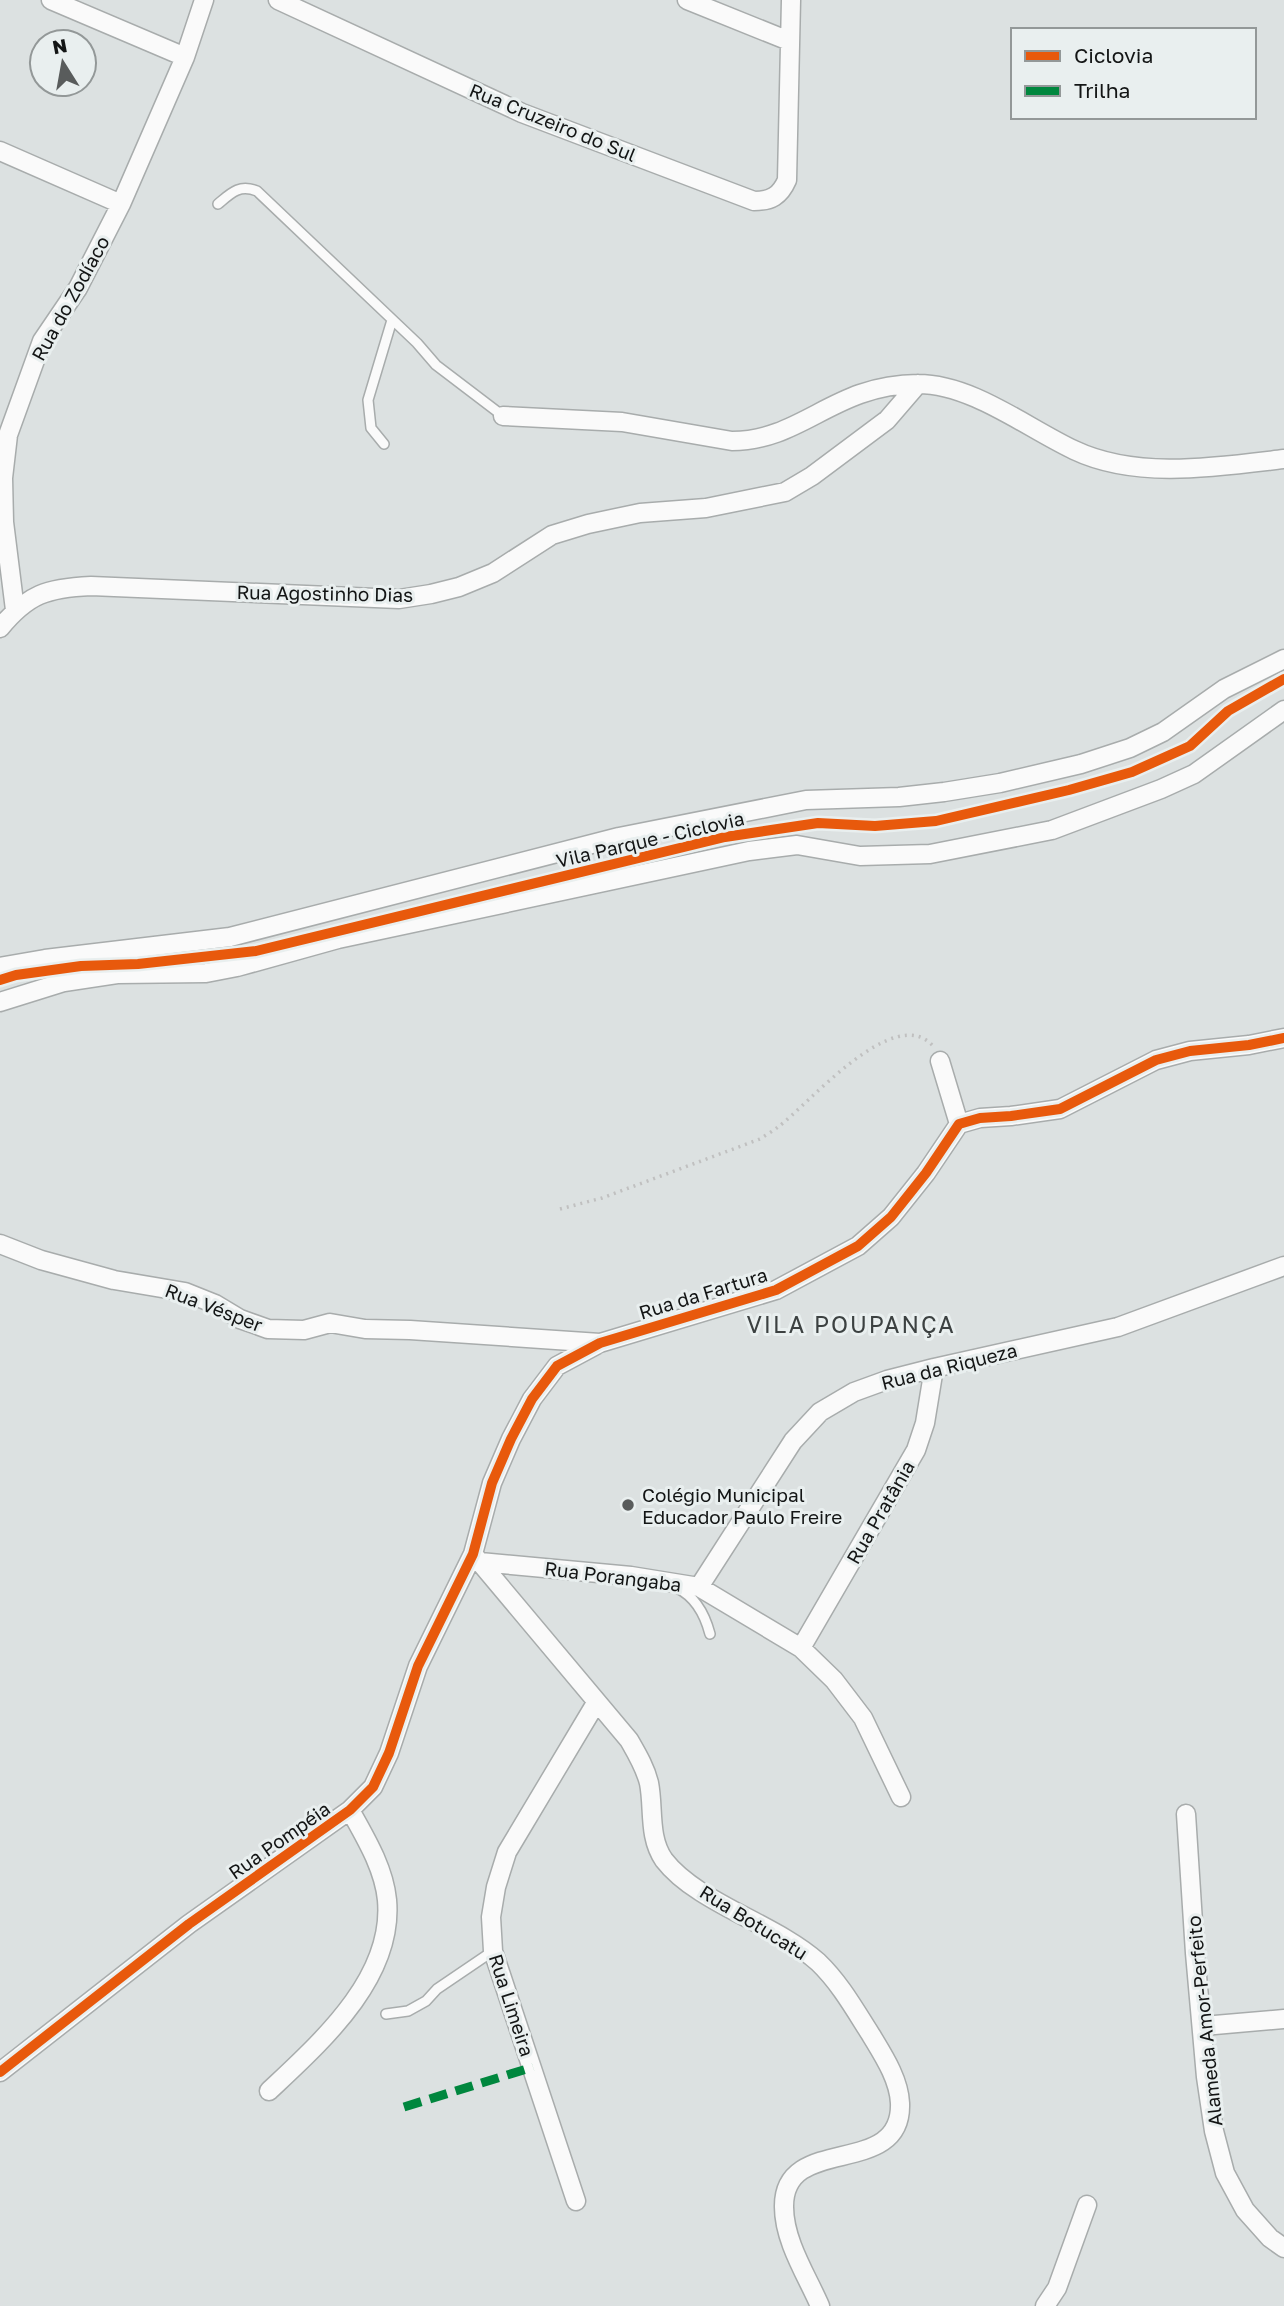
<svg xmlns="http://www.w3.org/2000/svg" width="1284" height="2306" font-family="'Golos Text',sans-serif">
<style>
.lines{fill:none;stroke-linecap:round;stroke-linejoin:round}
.lane-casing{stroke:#a8acac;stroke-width:12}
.street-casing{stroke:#a8acac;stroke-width:21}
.path{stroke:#c0c0c0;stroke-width:3.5;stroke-dasharray:2 5;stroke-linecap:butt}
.lane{stroke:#fafafa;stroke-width:9}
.street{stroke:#fafafa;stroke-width:18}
.quiet{stroke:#00873e;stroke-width:9;stroke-dasharray:18 9;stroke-linecap:butt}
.cycleway-casing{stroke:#e9efef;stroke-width:15}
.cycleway{stroke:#e8590c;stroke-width:10}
.poi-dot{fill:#595c5c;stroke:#e9efef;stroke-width:2.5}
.labels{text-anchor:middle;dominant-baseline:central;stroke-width:6;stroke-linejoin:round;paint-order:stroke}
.street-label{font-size:19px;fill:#131515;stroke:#e9efef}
.poi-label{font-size:19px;fill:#131515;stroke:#e9efef;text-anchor:start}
.quarter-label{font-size:23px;letter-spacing:2px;fill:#3c4141;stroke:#e9efef}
</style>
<rect width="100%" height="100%" fill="#dce1e1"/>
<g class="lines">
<defs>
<path id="lane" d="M218,204C231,193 239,184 257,191L417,343L436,365L503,416
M384,444L371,428L368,400L392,320
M677,1588C696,1597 705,1615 710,1634
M386,2014L408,2011L426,2001L437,1989L493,1951"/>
<path id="street" d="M51,0L185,57
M278,0L522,113L754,201C771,201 780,196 787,180L791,0
M687,0L789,41
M0,151L121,204
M503,416L622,422L732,441C783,441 815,410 860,394C877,388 900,384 918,384C972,384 1027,428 1074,450C1137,480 1217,467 1284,459
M15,610L4,522L3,478L8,435L42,341L78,288L121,204L185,57L204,0
M0,628C28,594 47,588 91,586L399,599L431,594L459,587L493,573L552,535L588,524L640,513L706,508L785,492L812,476L887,420L918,384
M0,967L45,959L230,937L619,837L806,800L899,797L944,792L1000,783L1081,764L1130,748L1163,732L1224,689L1284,659
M0,1002L64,982L117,974L206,973L237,967L338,939L749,851L797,845L860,856L930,854L1052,830L1161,789L1194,774L1284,710
M940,1061L959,1124
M0,1244L41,1260L114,1280L185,1292L215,1304L240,1319L268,1329L304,1330L330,1323L365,1329L410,1330L600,1343
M473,1554L629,1740C637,1754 645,1767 649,1783C654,1808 648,1837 664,1860C697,1903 776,1924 818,1962C840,1983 855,2010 871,2035C883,2055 899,2079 900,2103C903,2180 783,2132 784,2207C784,2241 807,2276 820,2306
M480,1562L631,1576L699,1587L801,1648L834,1680L863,1718L901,1797
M699,1587L793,1441L820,1412L854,1392L887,1380L934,1368L1118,1327L1284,1266
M801,1648L916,1450L925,1423L934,1368
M1186,1814L1195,1953L1206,2077L1214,2131L1225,2173L1245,2210L1270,2238L1284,2248
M1203,2026L1284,2019
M0,2072L189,1924L350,1810L373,1787L389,1753L418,1666L473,1554L492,1483L511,1439L532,1399L557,1366L600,1343L776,1290L858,1246L891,1217L926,1173L959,1124L980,1118L1011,1116L1060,1109L1156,1060L1190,1051L1249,1045L1284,1038
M269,2091C321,2042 394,1978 387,1900C384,1868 365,1837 350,1810
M576,2201L493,1951L491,1917L496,1887L507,1852L596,1703
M1045,2306L1057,2288L1087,2205"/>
</defs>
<use href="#lane" class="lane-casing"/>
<use href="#street" class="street-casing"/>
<path class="path" d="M560,1209L602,1198L760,1139C766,1135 773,1131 778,1127C808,1105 894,1002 933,1046"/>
<use href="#lane" class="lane"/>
<use href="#street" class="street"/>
<path class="quiet" d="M404,2107L533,2067"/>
<defs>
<path id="cycleway" d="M0,980L16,975L81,966L138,964L256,951L725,837L818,823L875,826L936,821L1069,790L1132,772L1190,746L1228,711L1284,679
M0,2072L189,1924L350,1810L373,1787L389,1753L418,1666L473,1554L492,1483L511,1439L532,1399L557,1366L600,1343L776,1290L858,1246L891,1217L926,1173L959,1124L980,1118L1011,1116L1060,1109L1156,1060L1190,1051L1249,1045L1284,1038"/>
</defs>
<use href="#cycleway" class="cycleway-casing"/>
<use href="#cycleway" class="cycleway"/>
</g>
<circle class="poi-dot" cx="628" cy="1505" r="7"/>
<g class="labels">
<g class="street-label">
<text transform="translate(553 122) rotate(22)">Rua Cruzeiro do Sul</text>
<text transform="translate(70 298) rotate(-61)">Rua do Zodíaco</text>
<text transform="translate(325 593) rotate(1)">Rua Agostinho Dias</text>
<text transform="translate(650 839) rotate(-13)">Vila Parque - Ciclovia</text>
<text transform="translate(703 1293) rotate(-17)">Rua da Fartura</text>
<text transform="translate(214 1307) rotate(21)">Rua Vésper</text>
<text transform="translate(949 1366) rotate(-14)">Rua da Riqueza</text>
<text transform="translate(880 1512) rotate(-60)">Rua Pratânia</text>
<text transform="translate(613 1576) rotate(7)">Rua Porangaba</text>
<text transform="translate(279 1840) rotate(-35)">Rua Pompéia</text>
<text transform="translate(754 1922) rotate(32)">Rua Botucatu</text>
<text transform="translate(512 2005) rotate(72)">Rua Limeira</text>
<text transform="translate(1204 2021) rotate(-96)">Alameda Amor-Perfeito</text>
</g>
<g class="poi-label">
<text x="642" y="1494">Colégio Municipal<tspan x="642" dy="22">Educador Paulo Freire</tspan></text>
</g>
<g class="quarter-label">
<text x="851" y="1324">VILA POUPANÇA</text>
</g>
</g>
<rect x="1011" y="28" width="245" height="91" fill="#e9efef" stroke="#939898" stroke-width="2"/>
<rect x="1025" y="51" width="35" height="10" fill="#e8590c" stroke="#939898" stroke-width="2"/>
<text x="1074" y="63" font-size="21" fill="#131515">Ciclovia</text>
<rect x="1025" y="86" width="35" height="10" fill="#00873e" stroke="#939898" stroke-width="2"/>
<text x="1074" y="98" font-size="21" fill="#131515">Trilha</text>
<g transform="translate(63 63) rotate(349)"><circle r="33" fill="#e9efef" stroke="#939898" stroke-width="2"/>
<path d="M0-5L12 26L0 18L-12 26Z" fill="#595c5c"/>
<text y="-10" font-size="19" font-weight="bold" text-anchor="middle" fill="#131515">N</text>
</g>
</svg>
